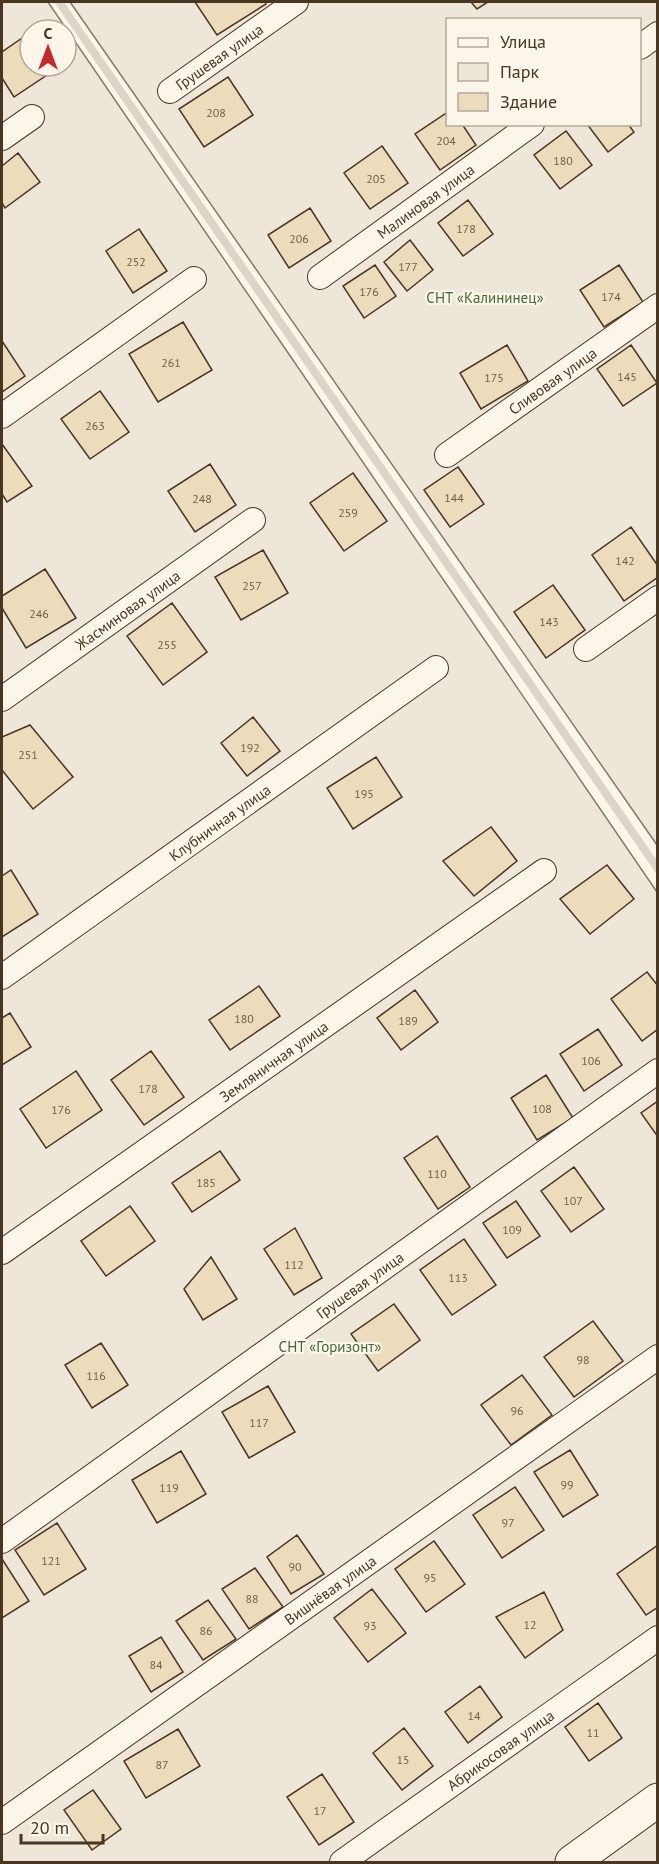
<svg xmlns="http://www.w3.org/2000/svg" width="659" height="1864" font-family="'PT Sans',sans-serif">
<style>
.green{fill:#ede6d9;stroke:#887966;stroke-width:1.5;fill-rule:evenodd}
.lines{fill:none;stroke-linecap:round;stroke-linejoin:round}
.stream{stroke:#dcd4c6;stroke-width:8}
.building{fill:#ecdcbc;stroke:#4a3520;stroke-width:1.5}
.street-casing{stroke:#4a3520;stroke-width:26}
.secondary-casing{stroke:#4a3520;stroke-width:35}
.street{stroke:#fbf6e9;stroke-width:24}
.secondary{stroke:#fbf6e9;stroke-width:33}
.labels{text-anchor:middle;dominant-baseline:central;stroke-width:4.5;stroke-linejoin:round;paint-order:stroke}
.number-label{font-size:12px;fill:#725f47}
.street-label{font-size:15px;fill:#4a3520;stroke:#fbf6e9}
.park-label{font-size:15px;fill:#436837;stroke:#fbf6e9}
</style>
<rect width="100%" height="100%" fill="#fbf6e9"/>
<path class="green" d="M2,2H48L657,892L658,1862H2ZM30,30H66V66H30Z
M70,2H657V845ZM448,20H640V124H448Z"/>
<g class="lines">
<path class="stream" d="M59,2L658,869"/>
</g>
<path class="building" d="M195,2H265L266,4L217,35Z
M471,2H488L477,9Z
M25,36L30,44V66H45L50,73L14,97L2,78V52Z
M228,77L253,115L204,147L179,109Z
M448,112V124H462L476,145L440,170L415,134Z
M587,124H628L634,132L608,152Z
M566,131L592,165L560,189L534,155Z
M382,146L408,183L370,209L344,173Z
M18,153L40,182L5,208L2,203V166Z
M468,200L493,234L463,256L438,223Z
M310,208L331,241L289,268L268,235Z
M139,229L167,271L133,293L106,251Z
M410,240L433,270L407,291L384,262Z
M375,265L396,296L364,318L343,286Z
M619,265L643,302L604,327L580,290Z
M183,322L212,370L158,402L129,354Z
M2,341L25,376L2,392Z
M507,345L528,381L481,409L460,373Z
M631,345L657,383L623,406L597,369Z
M100,391L129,432L90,459L61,419Z
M2,444L32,486L7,502L2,494Z
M210,464L236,505L195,532L168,491Z
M458,467L484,504L450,527L424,490Z
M353,473L387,521L344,551L310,503Z
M631,527L658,566V577L624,601L592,555Z
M263,550L288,593L241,620L215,577Z
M45,569L76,618L26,648L2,608V596Z
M553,585L585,630L546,658L514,612Z
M172,603L207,652L163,685L127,636Z
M253,717L280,751L247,776L221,743Z
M30,725L73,777L33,809L2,770V737Z
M376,757L402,797L353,829L327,788Z
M491,827L517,861L474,896L443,861Z
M607,865L634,899L590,934L560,899Z
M11,870L38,914L2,937V876Z
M647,972L658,986V1029L642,1041L611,999Z
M259,986L280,1016L230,1050L209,1020Z
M415,990L438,1022L401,1050L377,1018Z
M10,1013L31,1047L2,1065V1018Z
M598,1029L622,1065L584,1091L560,1054Z
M151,1051L184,1097L144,1125L111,1080Z
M76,1071L102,1110L46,1148L20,1109Z
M546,1075L573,1118L537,1140L511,1098Z
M658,1101V1137L641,1113Z
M437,1136L470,1187L438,1209L404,1158Z
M220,1151L240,1180L192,1212L172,1183Z
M574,1167L604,1209L571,1232L541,1191Z
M516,1201L540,1236L507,1258L483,1223Z
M130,1206L155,1241L106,1276L81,1241Z
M295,1228L322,1278L294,1295L264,1249Z
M464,1239L496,1285L452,1315L420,1270Z
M211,1257L237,1299L203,1320L184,1289Z
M394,1304L420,1340L378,1371L351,1334Z
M593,1321L623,1361L574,1397L544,1357Z
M101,1343L128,1385L92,1408L65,1365Z
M522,1375L552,1415L511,1445L481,1405Z
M268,1386L295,1432L249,1458L222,1412Z
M570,1450L598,1495L563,1517L534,1472Z
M181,1451L206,1494L157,1523L132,1480Z
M515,1487L544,1530L502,1558L473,1515Z
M57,1523L86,1569L44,1595L15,1550Z
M297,1535L324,1574L291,1594L267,1557Z
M434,1541L465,1584L426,1612L395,1569Z
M658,1545V1607L646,1615L617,1574Z
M2,1559L29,1601L2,1618Z
M255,1568L283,1607L249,1629L222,1589Z
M372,1589L406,1633L368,1662L334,1618Z
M544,1592L563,1630L525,1658L496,1617Z
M208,1600L236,1639L203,1660L176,1621Z
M161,1637L183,1672L151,1692L129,1656Z
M480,1686L502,1717L468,1743L445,1712Z
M598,1703L622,1738L589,1761L565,1727Z
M404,1728L433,1766L402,1790L373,1753Z
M178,1729L200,1766L146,1798L124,1761Z
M322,1774L354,1822L319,1845L287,1797Z
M93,1790L121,1829L92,1850L64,1810Z"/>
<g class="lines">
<defs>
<g id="street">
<path d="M640,47L658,34"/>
<path id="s1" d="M170,91L296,2"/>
<path d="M2,138L32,117"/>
<path id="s2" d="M320,277L532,124"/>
<path d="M2,416L194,279"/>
<path id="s3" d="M447,455L658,306"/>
<path d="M586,649L658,598"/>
<path id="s4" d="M2,699L253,520"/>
<path id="s5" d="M2,977L436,668"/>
<path id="s6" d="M2,1252L544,871"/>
<path id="s7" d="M2,1541L658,1071"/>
<path id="s8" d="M2,1822L658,1357"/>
<path id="s9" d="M342,1862L658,1638"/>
</g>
<path id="secondary" d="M572,1862L658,1800"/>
</defs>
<use href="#street" class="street-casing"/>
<use href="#secondary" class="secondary-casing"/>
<use href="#street" class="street"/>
<use href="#secondary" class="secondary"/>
</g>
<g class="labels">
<g class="number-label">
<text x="216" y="112">208</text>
<text x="446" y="140">204</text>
<text x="563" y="160">180</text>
<text x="376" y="178">205</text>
<text x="466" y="228">178</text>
<text x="299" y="238">206</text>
<text x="136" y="261">252</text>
<text x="408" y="266">177</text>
<text x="369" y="291">176</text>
<text x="611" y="296">174</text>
<text x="171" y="362">261</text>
<text x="627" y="376">145</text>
<text x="494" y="377">175</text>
<text x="95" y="425">263</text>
<text x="454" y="497">144</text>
<text x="202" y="498">248</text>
<text x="348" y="512">259</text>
<text x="625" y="560">142</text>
<text x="252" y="585">257</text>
<text x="39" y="613">246</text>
<text x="549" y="621">143</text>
<text x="167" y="644">255</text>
<text x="250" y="747">192</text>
<text x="28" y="754">251</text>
<text x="364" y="793">195</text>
<text x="244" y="1018">180</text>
<text x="408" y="1020">189</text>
<text x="591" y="1060">106</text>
<text x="148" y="1088">178</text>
<text x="542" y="1108">108</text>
<text x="61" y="1109">176</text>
<text x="437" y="1173">110</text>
<text x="206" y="1182">185</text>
<text x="573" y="1200">107</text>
<text x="512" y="1229">109</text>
<text x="294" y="1264">112</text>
<text x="458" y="1277">113</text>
<text x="583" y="1359">98</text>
<text x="96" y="1375">116</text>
<text x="517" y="1410">96</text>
<text x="259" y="1422">117</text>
<text x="567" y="1484">99</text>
<text x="169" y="1487">119</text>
<text x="508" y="1522">97</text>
<text x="51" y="1560">121</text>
<text x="295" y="1566">90</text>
<text x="430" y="1577">95</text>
<text x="252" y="1598">88</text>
<text x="530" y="1624">12</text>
<text x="370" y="1625">93</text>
<text x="206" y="1630">86</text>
<text x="156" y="1664">84</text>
<text x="474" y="1715">14</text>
<text x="593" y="1732">11</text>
<text x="403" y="1759">15</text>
<text x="162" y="1764">87</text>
<text x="320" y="1810">17</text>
</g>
<g class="street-label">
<text stroke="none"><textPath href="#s1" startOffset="60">Грушевая улица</textPath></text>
<text stroke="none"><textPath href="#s2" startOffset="130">Малиновая улица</textPath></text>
<text stroke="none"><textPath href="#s3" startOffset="129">Сливовая улица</textPath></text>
<text stroke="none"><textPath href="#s4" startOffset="154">Жасминовая улица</textPath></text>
<text stroke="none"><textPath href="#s5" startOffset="267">Клубничная улица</textPath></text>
<text stroke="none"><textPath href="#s6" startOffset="332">Земляничная улица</textPath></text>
<text stroke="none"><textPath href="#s7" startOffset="440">Грушевая улица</textPath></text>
<text stroke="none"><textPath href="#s8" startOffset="402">Вишнёвая улица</textPath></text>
<text stroke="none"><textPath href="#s9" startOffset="194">Абрикосовая улица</textPath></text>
</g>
<g class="park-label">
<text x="485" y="297">СНТ «Калининец»</text>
<text x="330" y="1346">СНТ «Горизонт»</text>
</g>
</g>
<rect width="659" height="1864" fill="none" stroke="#4a3520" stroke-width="6"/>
<rect x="446" y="18" width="195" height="108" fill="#fbf6e9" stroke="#b4a999" stroke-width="1.5"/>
<rect x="458" y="38" width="30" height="9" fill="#fbf6e9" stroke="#b4a999" stroke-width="1.5"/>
<text x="500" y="48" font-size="18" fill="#4a3520">Улица</text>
<rect x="458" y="63" width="30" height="18" fill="#ede6d9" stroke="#b4a999" stroke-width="1.5"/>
<text x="500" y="78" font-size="18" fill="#4a3520">Парк</text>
<rect x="458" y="93" width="30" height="18" fill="#ecdcbc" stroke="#b4a999" stroke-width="1.5"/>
<text x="500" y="108" font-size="18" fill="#4a3520">Здание</text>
<g transform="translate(48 48)"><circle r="28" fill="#fbf6e9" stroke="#b4a999" stroke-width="1.5"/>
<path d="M0-4.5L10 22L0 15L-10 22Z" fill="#c62828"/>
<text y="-9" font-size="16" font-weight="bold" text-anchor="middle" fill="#4a3520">С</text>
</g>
<path d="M21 1834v9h82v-9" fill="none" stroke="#4a3520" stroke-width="3"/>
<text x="30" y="1834" font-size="18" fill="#4a3520" stroke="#fbf6e9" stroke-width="4.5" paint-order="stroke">20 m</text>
</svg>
